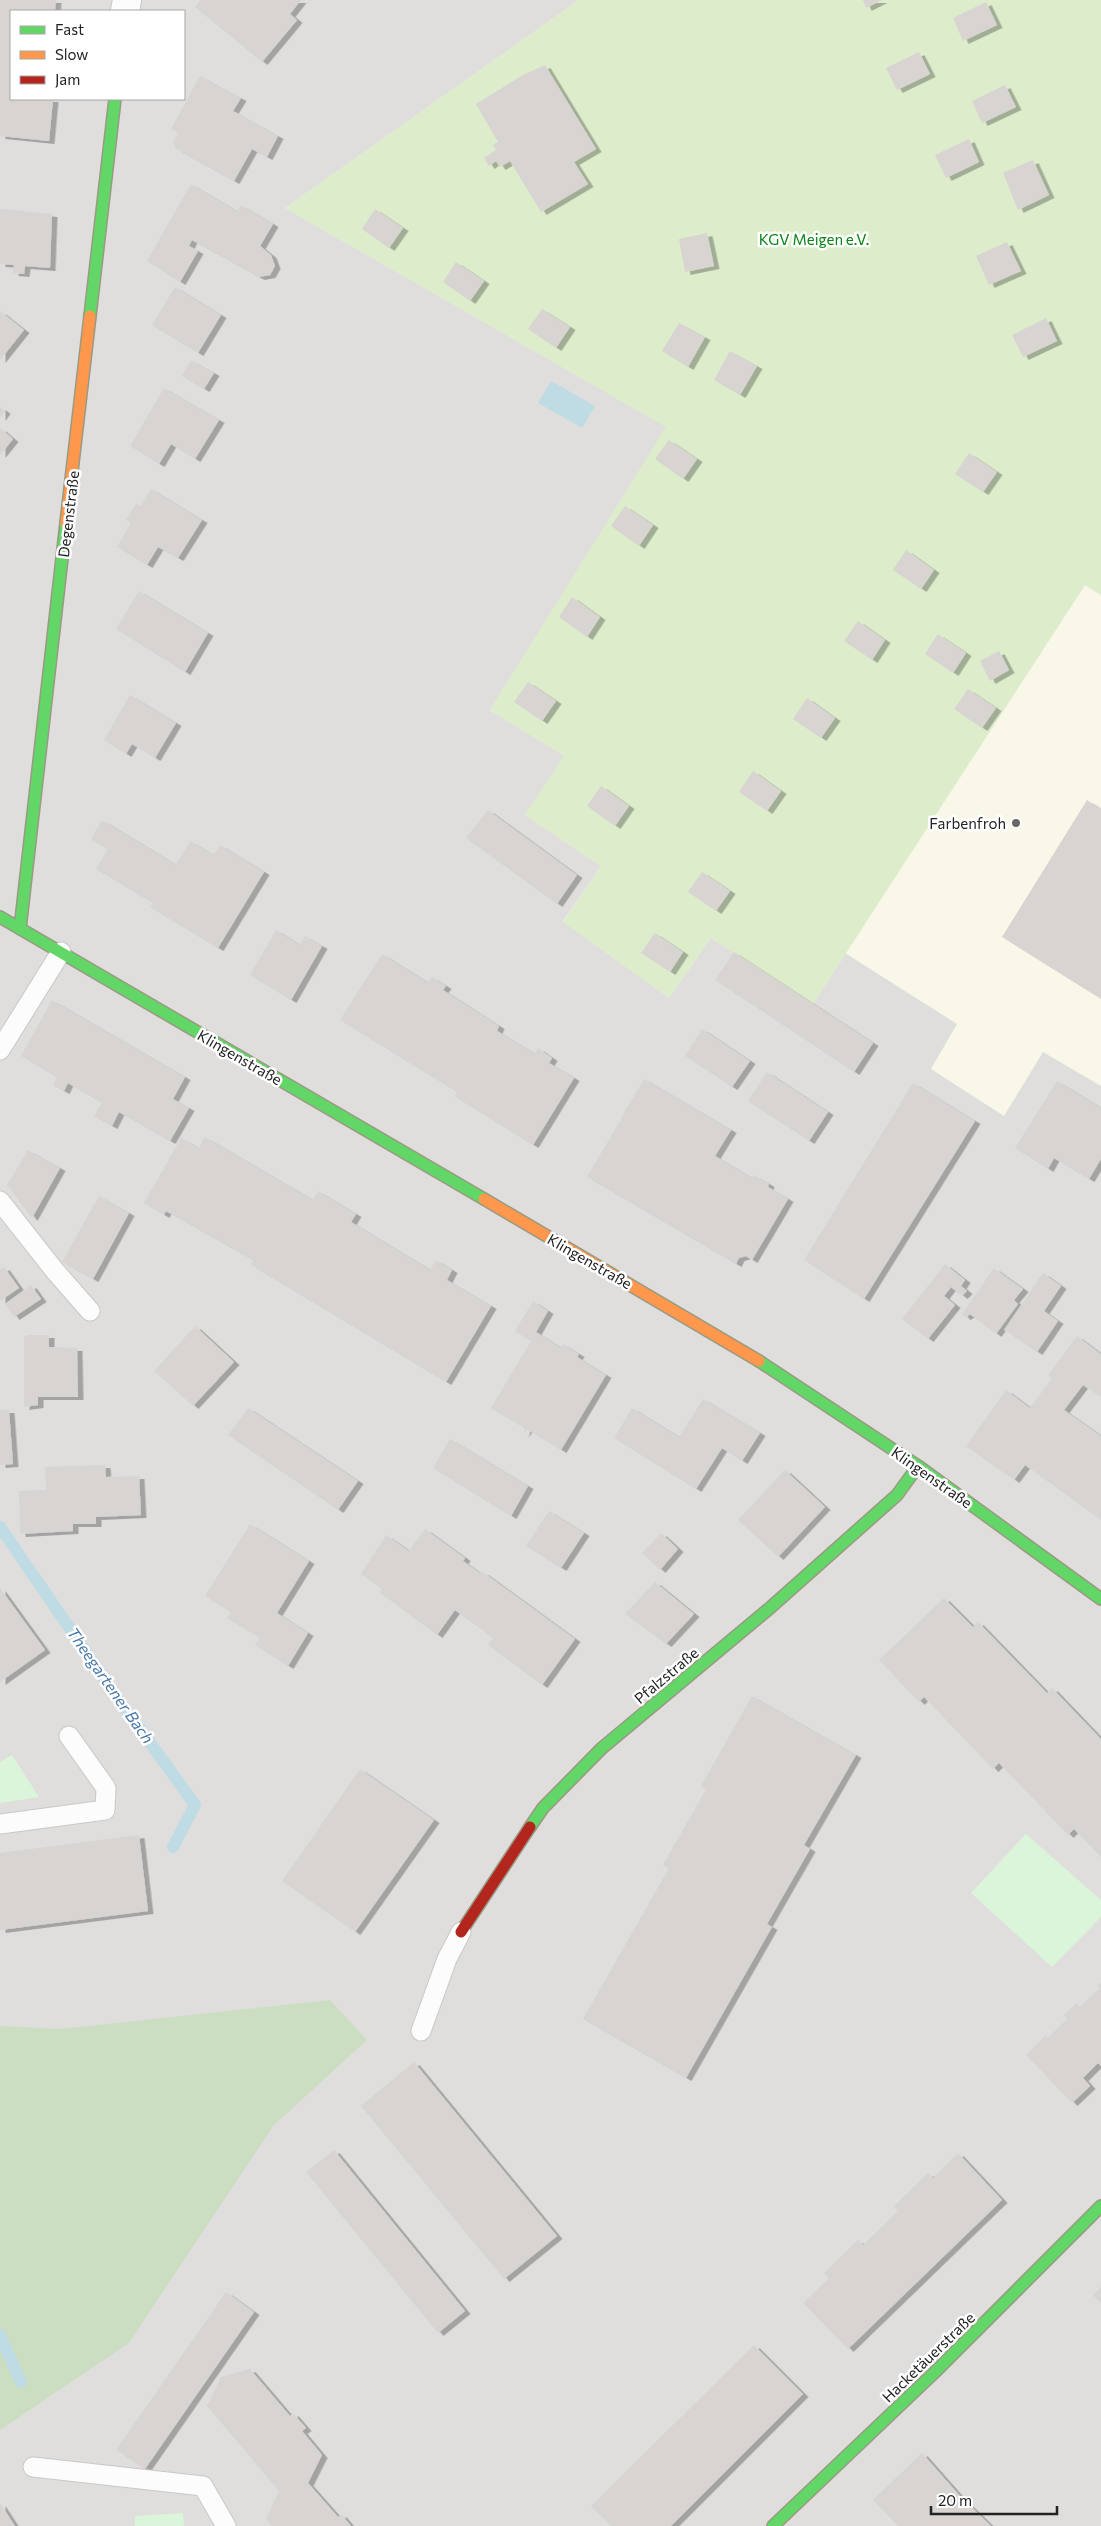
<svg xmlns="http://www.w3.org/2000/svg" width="1101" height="2526" font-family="Commissioner,sans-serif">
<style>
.residential{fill:#dfdedc;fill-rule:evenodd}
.education{fill:#f8f7e8}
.grass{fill:#ddeccb}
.forest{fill:#cbdec1}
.park{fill:#daf5da}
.parking{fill:#e0dfde}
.water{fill:#bfdbe3}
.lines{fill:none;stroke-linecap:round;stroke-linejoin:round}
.stream{stroke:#bfdbe3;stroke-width:12}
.building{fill:#d7d4d2;filter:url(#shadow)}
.lane-casing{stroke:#c9c8c7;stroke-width:21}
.street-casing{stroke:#c9c8c7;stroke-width:30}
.fast-casing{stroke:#999a82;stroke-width:14}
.slow-casing{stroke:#999a82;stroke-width:14}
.jam-casing{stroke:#999a82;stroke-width:14}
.lane{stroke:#fdfcfc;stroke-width:19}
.street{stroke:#fdfcfc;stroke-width:28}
.fast{stroke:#63d668;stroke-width:11}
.slow{stroke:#ff974d;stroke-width:11}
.jam{stroke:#b3261e;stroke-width:11}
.poi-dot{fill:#6a6968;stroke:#fff;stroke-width:2}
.labels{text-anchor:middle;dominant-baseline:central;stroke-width:5;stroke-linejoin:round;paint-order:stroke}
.park-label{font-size:15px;fill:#0c8416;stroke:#fff}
.street-label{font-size:15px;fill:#222;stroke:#fff}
.poi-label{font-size:15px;fill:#222;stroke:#fff;text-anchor:end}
.water-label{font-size:16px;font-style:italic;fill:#4a7aab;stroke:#fff}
</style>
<defs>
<filter id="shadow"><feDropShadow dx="5.5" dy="3" stdDeviation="0" flood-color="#0004"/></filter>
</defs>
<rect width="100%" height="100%" fill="#f0eeeb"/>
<path class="residential" d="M0,0H579L285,208L667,427L490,710L565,756L525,815L601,866L563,921L669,998L711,938L813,1004L1085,585L1101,595V2526H0ZM11,11H184V99H11Z"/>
<path class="education" d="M1085,585L1101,595V1086L1043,1052L1004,1116L931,1069L957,1024L845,953Z"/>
<path class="grass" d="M579,0H1101V595L1085,585L813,1004L711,938L669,998L563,922L601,866L525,815L564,756L490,710L666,427L285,208Z"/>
<path class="forest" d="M330,2000L367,2040L273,2126L129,2343L0,2430V2026L61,2029Z"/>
<path class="park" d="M12,1755L39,1797L0,1803V1762Z
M1026,1834L1101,1900V1917L1052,1967L971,1893Z
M183,2513L184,2526H135V2516Z"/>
<path class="parking" d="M1052,2307L1101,2360V2498L1073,2524L1025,2472L1042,2457L973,2383Z
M831,2515L842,2526H821Z"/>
<path class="water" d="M551,381L595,406L582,428L538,403Z"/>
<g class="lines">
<path class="stream" d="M0,1527L119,1700L195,1805L173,1847
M0,2335L21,2382"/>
</g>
<path class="building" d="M0,0H56L55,11H11V99H53L49,141L0,136Z
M201,0H301L290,14L297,20L262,62L195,7Z
M863,0H882L866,8Z
M986,2L997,25L963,41L953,18Z
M919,52L930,74L897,90L886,68Z
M545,65L596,149L574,162L588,184L541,212L510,161L500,167L496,161L489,166L484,158L496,150L493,145L498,142L476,104L523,75Z
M200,76L241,98L233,111L278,136L267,157L252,149L234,181L176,149L173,142L178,133L171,129Z
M1005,85L1016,107L982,123L972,101Z
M969,139L979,162L946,178L935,155Z
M1033,160L1049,195L1018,210L1003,173Z
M191,184L237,211L241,205L273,224L260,246L271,255L275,266L270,275L259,277L192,240L189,246L198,251L180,282L147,261Z
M0,209L52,214L50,268L25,266L24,274L13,273L14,265L0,264Z
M375,209L403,228L389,248L362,229Z
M707,233L714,266L685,272L679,239Z
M1007,242L1021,271L989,285L976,256Z
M456,262L484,281L470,301L443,282Z
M175,287L221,315L198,353L152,325Z
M542,309L570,327L556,348L528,329Z
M0,311L24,330L0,360Z
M1046,318L1057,341L1023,357L1012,335Z
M679,323L705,337L688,367L662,351Z
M730,351L757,366L740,395L714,380Z
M191,360L214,373L204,389L182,376Z
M164,388L219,420L195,459L171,444L159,464L130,446Z
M0,407L5,411L0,418Z
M0,428L13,439L0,455Z
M669,440L697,459L683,479L655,459Z
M969,453L997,472L983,492L955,474Z
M151,489L202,520L178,558L158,547L147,565L117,547L131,523L126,520L136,504L141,506Z
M625,506L653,525L639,546L611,526Z
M906,550L934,570L921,589L893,570Z
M139,591L208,633L185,672L116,629Z
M572,597L600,617L587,637L559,617Z
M858,621L885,640L872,660L844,641Z
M938,634L966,653L953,673L925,654Z
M999,651L1009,670L990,681L980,661Z
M528,682L556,701L542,721L514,702Z
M968,689L996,708L982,728L954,709Z
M130,695L176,723L155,758L132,744L126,754L104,740Z
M807,698L835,718L821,738L793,719Z
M753,771L781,791L767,811L739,792Z
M601,786L629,806L615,826L587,806Z
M1087,800L1101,809V999L1002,937Z
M488,810L577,875L557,904L466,838Z
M102,820L176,865L190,841L214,855L220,845L264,872L218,948L150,907L153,903L96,869L108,849L91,839Z
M702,872L730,891L716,911L688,892Z
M276,930L300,945L305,936L322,946L291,1000L250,975Z
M655,933L683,952L670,972L641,953Z
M734,952L873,1043L854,1072L715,980Z
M382,954L428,983L432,977L446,986L443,990L499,1026L497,1031L535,1054L538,1048L552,1058L549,1063L574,1078L533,1145L454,1096L457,1092L340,1020Z
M52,1000L185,1077L173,1099L189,1108L170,1141L119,1112L112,1126L94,1116L102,1103L68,1083L64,1091L53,1085L57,1077L21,1056Z
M702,1029L750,1061L732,1087L685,1056Z
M767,1072L828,1112L809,1141L748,1101Z
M644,1079L731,1130L715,1156L752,1178L754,1175L769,1184L768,1187L788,1199L752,1260L746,1256L739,1258L736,1264L587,1177L620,1121V1126L621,1118Z
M1057,1081L1101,1108V1159L1089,1179L1054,1158L1048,1169L1015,1148Z
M913,1083L975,1121L864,1299L804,1260Z
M205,1137L313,1200L318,1191L356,1214L351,1222L430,1270L436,1260L452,1270L447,1280L491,1306L446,1382L251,1265L253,1260L166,1211L164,1215L144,1203L181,1138L199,1148Z
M28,1150L60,1168L32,1218L7,1185Z
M99,1196L129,1213L93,1279L62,1262Z
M945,1264L965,1280L961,1286L967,1291L962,1296L951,1287L944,1296L955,1305L928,1339L902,1319Z
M4,1267L19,1288L0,1301V1270Z
M994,1268L1023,1289L1014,1300L1018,1304L996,1334L970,1314L965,1317L962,1314Z
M1043,1273L1061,1286L1044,1311L1058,1321L1037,1352L1004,1330Z
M31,1285L41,1299L14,1317L5,1304Z
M533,1301L548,1311L536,1332L561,1348L563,1344L579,1354L577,1357L606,1375L561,1450L527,1429L523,1435L525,1428L491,1408L531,1341L515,1331Z
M195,1326L234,1362L193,1406L154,1371Z
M30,1335H49V1347L77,1348L78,1397H38V1405L24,1407V1336Z
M1077,1336L1101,1354V1397L1083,1385L1064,1410L1101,1436V1520L1025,1465L1014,1480L966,1446L1006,1390L1030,1408L1052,1378L1048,1375Z
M703,1399L760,1433L742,1461L722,1448L696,1489L614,1438L632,1408L679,1437Z
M248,1408L358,1481L338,1510L228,1435Z
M0,1410H9L13,1464L0,1465Z
M450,1439L528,1486L511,1516L433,1468Z
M105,1465L106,1477L139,1476L141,1515L96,1517V1524H73V1531L20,1534L19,1491L46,1490L45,1467Z
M785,1470L825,1507L778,1557L738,1520Z
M549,1511L584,1533L561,1568L526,1546Z
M250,1524L309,1561L277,1613L308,1633L288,1666L255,1645L260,1638L227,1618L231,1612L205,1596Z
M425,1529L465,1558L463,1561L480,1573L483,1572L575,1639L542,1685L488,1645L493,1638L455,1610L437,1635L379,1592L382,1589L361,1574L386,1535L409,1551Z
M661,1533L678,1549L660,1570L642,1553Z
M655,1582L694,1614L666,1644L625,1614Z
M0,1588L45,1650L0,1682Z
M944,1598L973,1627L978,1622L1047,1693L1052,1688L1101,1739V1857L1074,1829L1068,1835L999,1763L993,1769L924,1697L919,1702L879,1660Z
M752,1696L856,1755L804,1845L810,1849L767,1924L772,1927L686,2078L583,2019L669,1868L663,1865L706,1789L701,1786Z
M360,1769L434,1820L355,1932L282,1881Z
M139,1835L148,1911L0,1930V1853Z
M1101,1982V2066L1098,2063L1083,2078L1090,2086L1072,2103L1026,2055L1046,2035L1048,2038L1067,2019L1064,2015L1077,2003L1080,2007L1100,1988L1097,1986Z
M414,2062L557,2236L504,2279L361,2106Z
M334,2150L465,2311L438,2333L306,2172Z
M958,2153L1002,2200L848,2349L803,2303L829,2278L824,2273L858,2240L863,2245L898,2211L894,2206L928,2173L933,2178Z
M1101,2287V2303L1093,2295Z
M226,2292L254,2312L145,2469L116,2450Z
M754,2345L803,2394L671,2526H611L591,2506Z
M250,2369L290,2416L293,2413L306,2428L302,2431L322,2455L308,2483L338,2517L341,2514L351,2526H272L266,2519L279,2491L207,2406L221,2377Z
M922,2453L960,2496L991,2526H898L873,2500Z
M0,2503L15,2526H0Z"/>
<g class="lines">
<defs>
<path id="lane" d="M0,1050L61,952
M0,1201L55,1271L90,1311
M0,1824L105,1810L106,1788L69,1736
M421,2031L447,1959L461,1932
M33,2467L203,2486L226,2526"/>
<path id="street" d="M125,11L127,0"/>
<path id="fast" d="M90,316L115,99
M0,917L484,1199
M20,929L66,523
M759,1361L918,1466L1101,1599
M530,1827L543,1808L602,1748L771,1607L897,1495L918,1466
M773,2526L936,2371L1101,2206"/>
<path id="slow" d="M66,523L90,316
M484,1199L759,1361"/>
<path id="jam" d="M461,1932L530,1827"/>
</defs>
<use href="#lane" class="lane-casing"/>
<use href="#street" class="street-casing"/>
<use href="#fast" class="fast-casing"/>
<use href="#slow" class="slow-casing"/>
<use href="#jam" class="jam-casing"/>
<use href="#lane" class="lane"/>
<use href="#street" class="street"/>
<use href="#fast" class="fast"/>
<use href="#slow" class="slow"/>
<use href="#jam" class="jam"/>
</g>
<circle class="poi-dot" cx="1016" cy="823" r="5"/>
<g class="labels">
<g class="park-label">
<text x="814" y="239">KGV Meigen e.V.</text>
</g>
<g class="street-label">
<text transform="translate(68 514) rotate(-83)">Degenstraße</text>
<text transform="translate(240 1057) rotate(30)">Klingenstraße</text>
<text transform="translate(590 1261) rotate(30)">Klingenstraße</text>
<text transform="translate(932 1477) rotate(35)">Klingenstraße</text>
<text transform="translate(666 1675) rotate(-40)">Pfalzstraße</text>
<text transform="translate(928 2357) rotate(-44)">Hacketäuerstraße</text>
</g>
<g class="poi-label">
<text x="1006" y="823">Farbenfroh</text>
</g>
<g class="water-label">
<text transform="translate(111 1685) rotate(55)">Theegartener Bach</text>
</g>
</g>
<rect x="10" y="10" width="175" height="90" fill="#ffffff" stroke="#a7a7a7"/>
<rect x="20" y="26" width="25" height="8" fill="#63d668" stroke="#a7a7a7"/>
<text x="55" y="35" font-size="15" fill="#222222">Fast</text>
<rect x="20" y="51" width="25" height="8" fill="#ff974d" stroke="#a7a7a7"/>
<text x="55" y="60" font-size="15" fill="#222222">Slow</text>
<rect x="20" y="76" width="25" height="8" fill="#b3261e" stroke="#a7a7a7"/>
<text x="55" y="85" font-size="15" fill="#222222">Jam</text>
<path d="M931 2506v8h126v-8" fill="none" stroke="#222222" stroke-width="2.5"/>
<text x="938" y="2506" font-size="15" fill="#222222" stroke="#ffffff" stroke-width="4" paint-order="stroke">20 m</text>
</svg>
